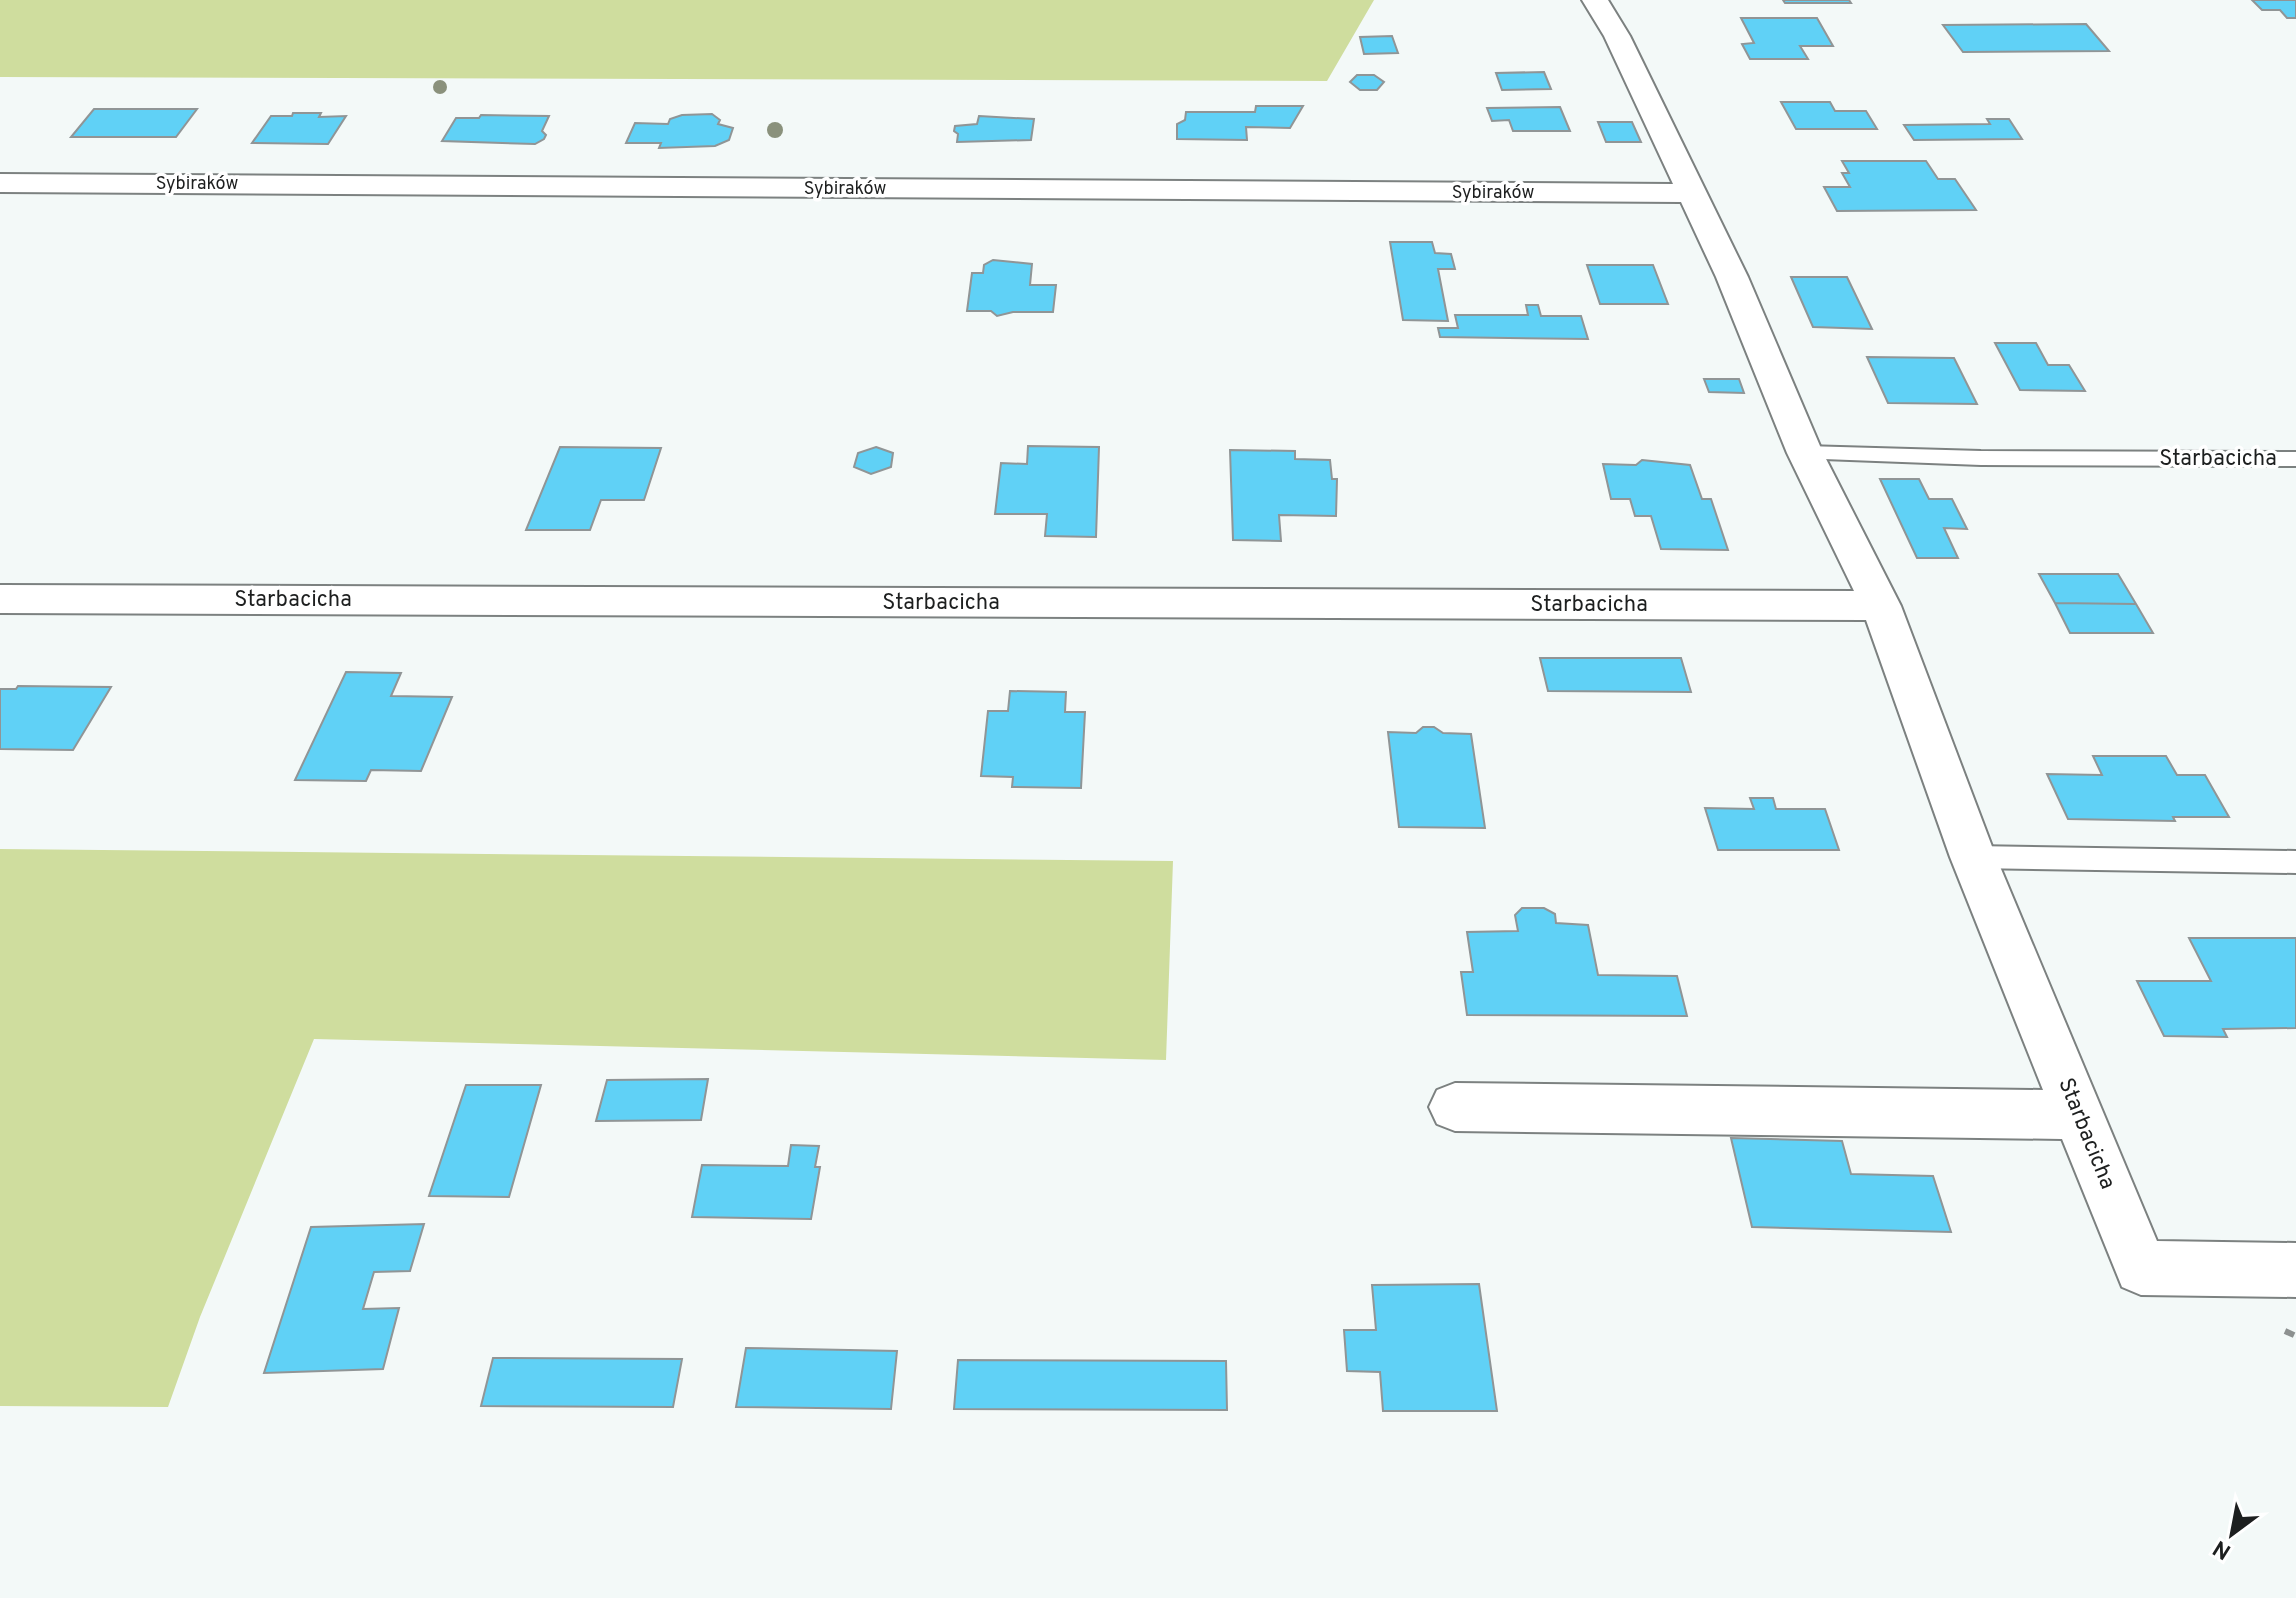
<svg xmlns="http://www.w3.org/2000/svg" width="2296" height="1598" font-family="Overpass,sans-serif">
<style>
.green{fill:#cfdd9e}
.building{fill:#60d1f6;stroke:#909596;stroke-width:2}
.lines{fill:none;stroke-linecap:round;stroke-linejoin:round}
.lane-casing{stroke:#7c8180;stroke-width:4}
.street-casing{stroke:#7c8180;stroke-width:4}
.path{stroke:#8d9190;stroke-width:6;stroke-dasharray:10 5;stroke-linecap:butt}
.lane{fill:#fff;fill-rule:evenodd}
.street{fill:#fff;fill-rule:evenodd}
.tree{fill:#8a917c}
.labels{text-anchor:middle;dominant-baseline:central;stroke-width:7;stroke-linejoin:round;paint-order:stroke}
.far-street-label{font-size:18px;fill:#1d1f1f;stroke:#fff}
.street-label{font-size:22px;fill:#1d1f1f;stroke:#fff}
</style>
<rect width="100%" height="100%" fill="#f3f9f8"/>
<path class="green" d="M0,0H1374L1327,81L0,77Z
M0,849L1173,861L1166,1060L314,1039L200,1317L168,1407L0,1406Z"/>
<path class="building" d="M1783,0H1849L1851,3H1785Z
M2252,0H2296V18H2287L2280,10H2262Z
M1741,18H1817L1833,46H1800L1808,59H1750L1742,44L1754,43Z
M2086,24L2109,51L1963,52L1943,25Z
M1392,36L1398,53L1364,54L1360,37Z
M1544,72L1551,89L1502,90L1496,73Z
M1357,75H1374L1384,82L1377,90H1360L1350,82Z
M1781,102H1830L1835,111H1866L1877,129H1796Z
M1256,106H1303L1290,128L1246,127L1247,140L1177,139V124L1185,120L1186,112H1255Z
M1560,107L1570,131H1513L1509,120L1492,121L1487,108Z
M94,109H197L176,137H71Z
M293,113H321L319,117L346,116L328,144L252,143L271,116H292Z
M712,114L720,120L718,124L733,128L729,140L715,146L659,148L661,143H626L635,123L668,124L670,119L682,115Z
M481,115L549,116L542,131L546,135L544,139L535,144L442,141L456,118H479Z
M979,116L1034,119L1031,140L957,142L958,134L954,131L955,126L977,124Z
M1987,119H2009L2022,139L1914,140L1904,125L1990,124Z
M1598,122H1632L1641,142H1606Z
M1842,161H1926L1938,179H1955L1976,210L1837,211L1824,187H1850L1842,173H1849Z
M1390,242H1432L1435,253L1451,254L1455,269H1438L1448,321L1403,320Z
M993,260L1032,264L1030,285H1056L1053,312H1013L997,316L991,311H967L972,273H983L984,265Z
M1587,265H1653L1668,304H1600Z
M1791,277H1847L1872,329L1813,327Z
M1526,305H1538L1541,316H1581L1588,339L1440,337L1438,328H1458L1455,315H1528Z
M1995,343H2036L2048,365H2069L2085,391L2020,390Z
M1867,357L1954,358L1977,404L1888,403Z
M1704,379H1739L1744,393L1709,392Z
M1028,446L1099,447L1096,537L1045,536L1047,514H995L1001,463L1027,464Z
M560,447L661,448L644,500H601L590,530H526Z
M876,447L893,453L891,467L871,474L854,467L858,453Z
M1230,450L1295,451V459L1330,460L1332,479H1337L1336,516L1279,515L1281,541L1233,540Z
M1642,460L1690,465L1702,499H1711L1728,550L1661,549L1651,516H1635L1630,499H1611L1603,464L1636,465Z
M1880,479H1919L1929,499H1952L1967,529L1944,528L1958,558H1917Z
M2039,574H2118L2136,604L2055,603Z
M2055,603L2136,604L2153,633H2070Z
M1540,658H1681L1691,692L1548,691Z
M346,672L401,673L391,696L452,697L421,771L371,770L366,781L295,780Z
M18,686L111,687L73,750L0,749V689H16Z
M1010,691L1066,692L1065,712H1085L1081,788L1012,787L1013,777L981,776L988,711H1008Z
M1423,727H1434L1443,733L1471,734L1485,828L1399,827L1388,732L1416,733Z
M2093,756H2166L2177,775H2205L2229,817H2173L2175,821L2068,819L2047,774L2102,775Z
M1750,798H1773L1776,809H1825L1839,850H1718L1705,808L1754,809Z
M1522,908H1544L1555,914L1556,923L1588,925L1598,975L1677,976L1687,1016L1467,1015L1461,972H1473L1467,932L1518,931L1515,915Z
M2189,938H2296V1028L2223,1029L2227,1037L2164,1036L2137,981H2211Z
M708,1079L701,1120L596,1121L607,1080Z
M466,1085H541L509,1197L429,1196Z
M1731,1138L1842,1141L1851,1174L1933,1176L1951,1232L1752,1227Z
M791,1145L819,1146L815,1167H820L811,1219L692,1217L702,1165L788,1166Z
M424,1224L410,1271L374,1272L363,1309L399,1308L383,1369L264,1373L311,1227Z
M1479,1284L1497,1411H1383L1380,1372L1347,1371L1344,1330H1376L1372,1285Z
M746,1348L897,1351L891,1409L736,1407Z
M493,1358L682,1359L673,1407L481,1406Z
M958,1360L1226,1361L1227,1410L954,1409Z"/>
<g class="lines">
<defs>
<path id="lane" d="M1805,446L1981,451L2296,452V466L1981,465L1797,458L1794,453L1797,448Z
M1973,846L2296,851V873L1973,868L1964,865L1960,857L1964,849Z"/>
<path id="street" d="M1582,0H1608L1630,36L1748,277L1823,453L1901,606L1996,857L2157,1241L2296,1243V1297L2141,1295L2122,1287L2062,1139L1455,1131L1437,1124L1429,1107L1437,1090L1455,1083L2043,1090L1950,857L1866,620L0,613V585L1854,591L1787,453L1716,277L1681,202L0,192V174L1673,184L1604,36Z"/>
</defs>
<use href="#lane" class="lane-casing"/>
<use href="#street" class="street-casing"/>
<path class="path" d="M2285,1331L2296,1336"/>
<use href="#lane" class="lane"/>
<use href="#street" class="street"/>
</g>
<g class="tree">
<circle cx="440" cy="87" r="7"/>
<circle cx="775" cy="130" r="8"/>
</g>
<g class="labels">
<g class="far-street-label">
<text x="197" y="184">Sybiraków</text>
<text x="845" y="189">Sybiraków</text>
<text x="1493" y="193">Sybiraków</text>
</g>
<g class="street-label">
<text x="2218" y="459">Starbacicha</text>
<text x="293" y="600">Starbacicha</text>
<text x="941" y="603">Starbacicha</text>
<text x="1589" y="605">Starbacicha</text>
<text transform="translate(2086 1134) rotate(68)">Starbacicha</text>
</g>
</g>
<g transform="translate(2232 1534) rotate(212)" stroke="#ffffff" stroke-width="6" paint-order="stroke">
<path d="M0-6L14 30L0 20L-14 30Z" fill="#1d1f1f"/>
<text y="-12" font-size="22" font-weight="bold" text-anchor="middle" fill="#1d1f1f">N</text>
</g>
</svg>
